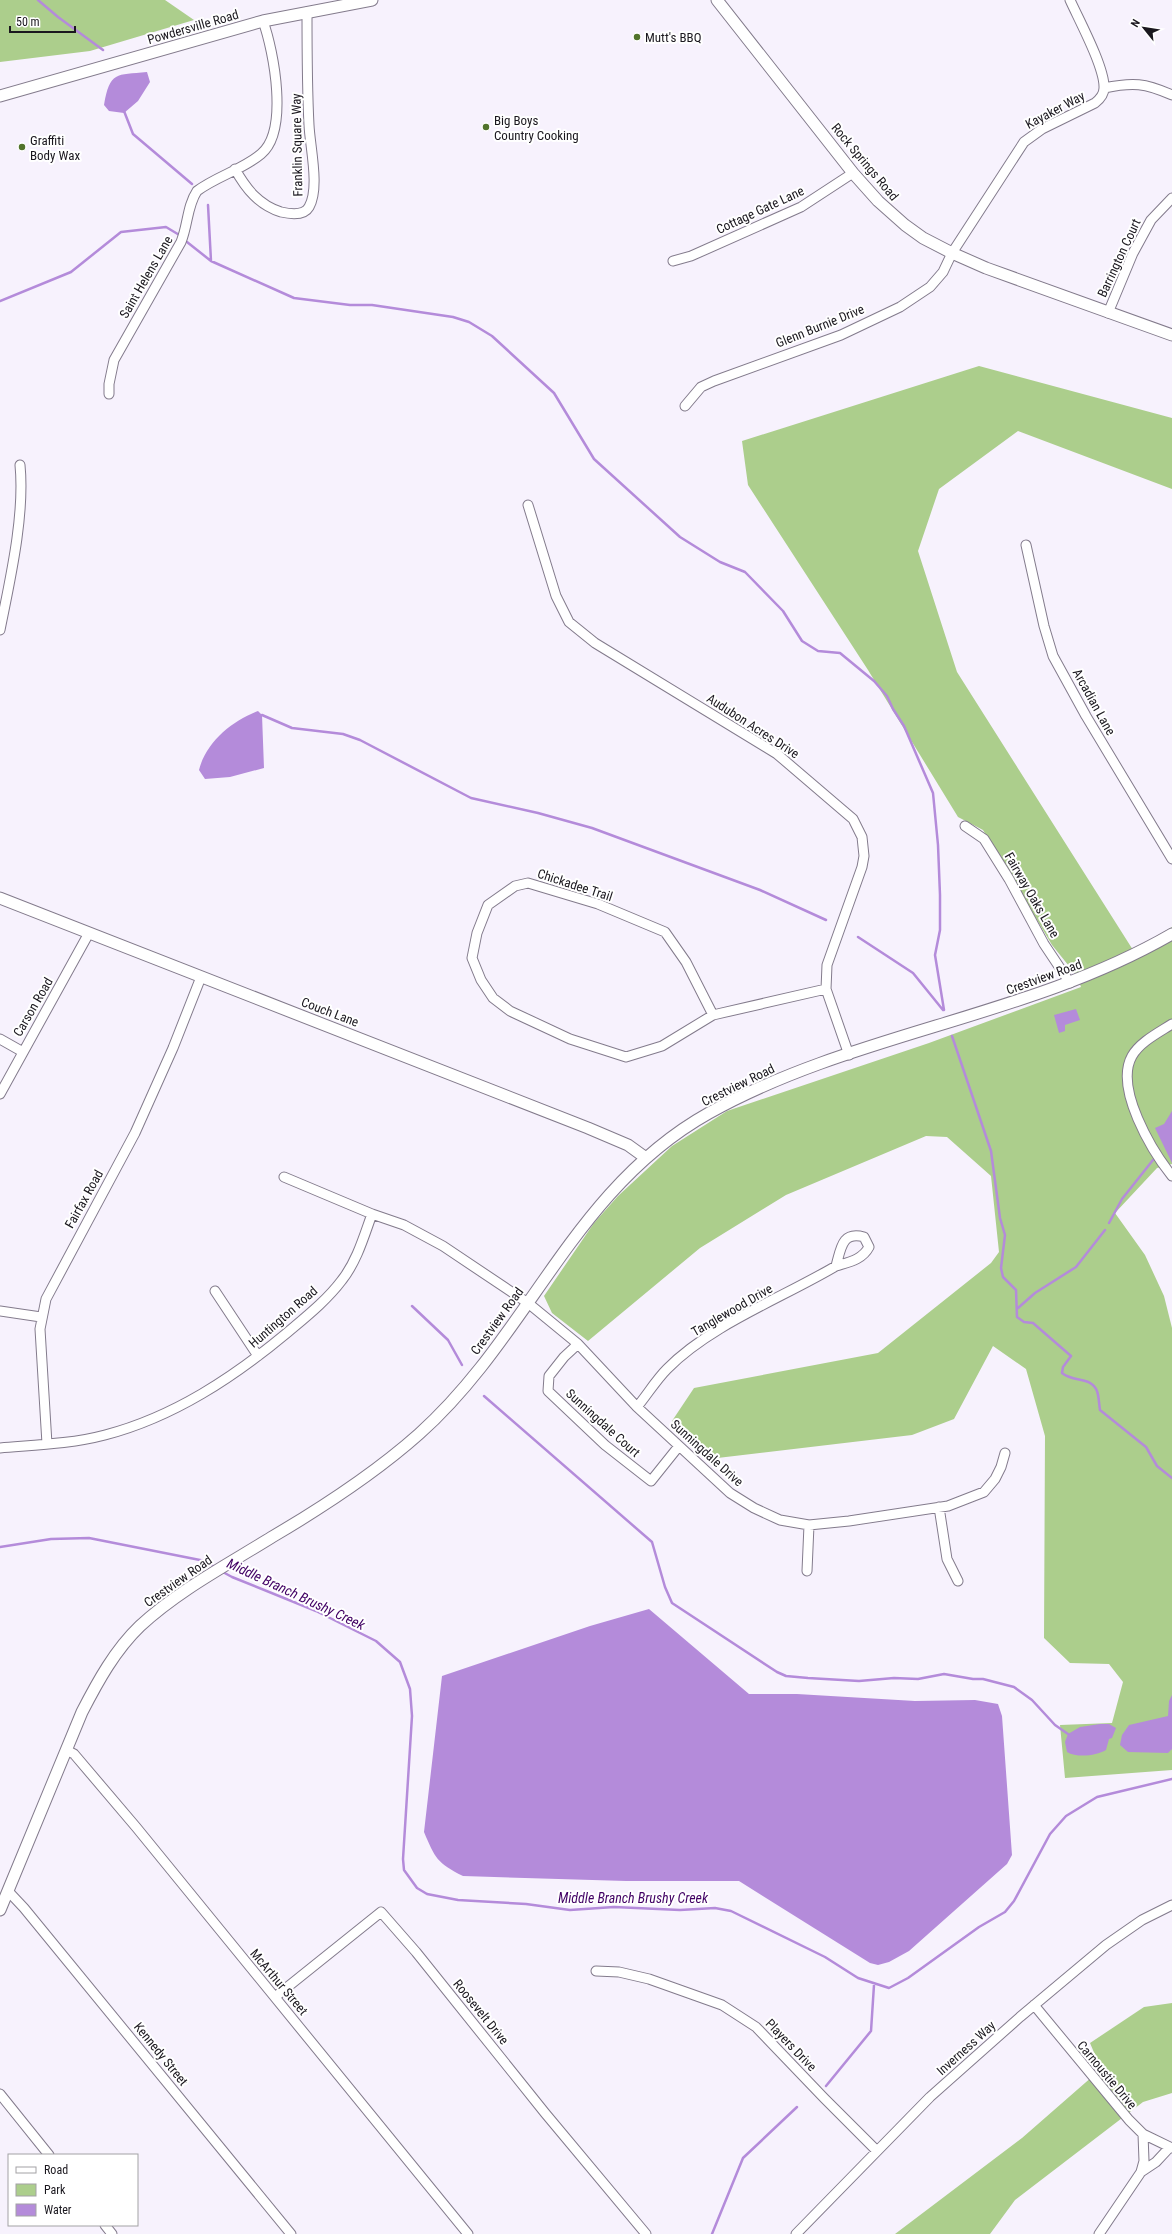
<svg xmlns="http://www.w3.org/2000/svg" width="1172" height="2234" font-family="'Roboto Condensed',sans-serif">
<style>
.green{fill:#acce8c}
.water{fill:#b48bda}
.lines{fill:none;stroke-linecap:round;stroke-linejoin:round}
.stream{stroke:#b48bda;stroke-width:2.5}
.minor-casing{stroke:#837b8c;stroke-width:11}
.tertiary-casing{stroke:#837b8c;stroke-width:13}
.minor{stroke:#fff;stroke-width:9}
.tertiary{stroke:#fff;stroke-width:11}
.poi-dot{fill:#51732b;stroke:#fff;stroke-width:1.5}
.labels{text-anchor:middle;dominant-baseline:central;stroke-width:4;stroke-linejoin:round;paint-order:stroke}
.street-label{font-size:13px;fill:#1a171e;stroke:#fff}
.poi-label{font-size:13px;fill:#1a171e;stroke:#fff;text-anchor:start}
.water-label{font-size:14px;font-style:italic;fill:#410064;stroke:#fff}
</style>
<rect width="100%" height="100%" fill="#f7f2fd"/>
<path class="green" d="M0,0H165L194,20L90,51L0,62Z
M979,366L1172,418V489L1018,431L939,489L918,551L957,672L1133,950L1172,927V1164L1157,1168L1115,1213L1145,1255L1164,1296L1172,1328V1770L1065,1778L1060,1725L1112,1723L1123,1682L1109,1664L1070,1663L1044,1638L1045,1436L1026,1369L993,1346L954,1419L912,1435L709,1459L672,1421L694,1388L878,1353L991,1263L999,1252L991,1176L947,1137L926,1136L786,1195L700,1248L588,1341L552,1313L544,1296L594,1223L618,1196L672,1146L727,1111L929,1043L1081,987L1077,976L1052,945L983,830L958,817L868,670L748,485L742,441Z
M1172,2003V2093L1143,2102L1015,2200L990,2234H895L1022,2138L1101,2069L1090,2043L1144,2007Z"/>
<path class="water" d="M147,72L150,82L138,101L124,113L109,111L104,105C110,71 116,75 147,72Z
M258,711L262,715L264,768L230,777L205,779L199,770C206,742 232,721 258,711Z
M1076,1009L1080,1020L1065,1025V1031L1059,1033L1054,1015Z
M1172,1111V1163L1155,1128L1164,1124Z
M649,1609L749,1694H797L915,1701L975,1700L998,1704L1002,1716L1012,1855L1007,1864L909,1951L889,1962L878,1965L870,1963L739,1881H626L463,1876C437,1863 435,1858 424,1832L442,1676L590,1626Z
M1172,1695V1749L1168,1753L1128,1752L1120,1745L1122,1735L1129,1725L1168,1716L1169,1701Z
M1100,1724H1109L1116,1728L1112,1738L1109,1739L1106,1750C1096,1756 1077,1758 1067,1752L1065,1742L1068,1734L1080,1727Z"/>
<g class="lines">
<path class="stream" d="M38,0L58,17L103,50
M124,111L133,134L192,184
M208,205L211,261
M187,242L211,261L294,298L350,305H372L453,317L469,322L492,336L554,393L594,459L680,537L720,562L745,572L783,611L802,641L818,651L840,653L874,681L887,696L893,709L904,726L933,793L938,845L940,895V930L935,955L944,1010
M0,301L71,272L121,232L166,227L181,236
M262,715L292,728L343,734L360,740L471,798L538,813L592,828L760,890L826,920
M858,937L913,973L943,1010
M952,1036L991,1151L1000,1218L1005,1235L1001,1268L1003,1277L1016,1290L1017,1317L1024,1322L1033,1323L1071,1356L1063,1367L1062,1373C1074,1383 1091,1376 1097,1391C1099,1397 1099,1404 1100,1410L1146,1447L1157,1466L1172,1478
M1109,1223L1122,1199L1153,1160
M412,1306L448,1340L462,1365
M1018,1308L1035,1293L1076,1267L1105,1230
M484,1396L652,1542L665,1587L672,1603L777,1672L786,1676L808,1678L859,1681L894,1678L918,1679L944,1674L973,1679H983L1014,1687L1032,1700L1055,1725L1068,1734
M0,1547L51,1539L89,1538L205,1561L215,1567
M221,1571L232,1577L316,1611L376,1641L400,1662L410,1689L412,1716L403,1859L404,1870L417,1888L427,1894L458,1900L526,1904L570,1910L614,1907L680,1910L715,1908L731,1911L825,1957L858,1978L889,1988L908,1978L979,1927L1005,1912L1014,1901L1050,1834L1066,1816L1097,1797L1172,1779
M826,2086L871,2031L874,1985
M712,2234L743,2158L797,2107"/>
<defs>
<path id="minor" d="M1104,88C1133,82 1145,83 1172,95
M235,169C246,189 259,205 281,212C290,214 304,216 309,207C320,188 310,147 309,125C307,87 307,49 307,12
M673,261L691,256L801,207L853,173
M1108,313L1133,253L1151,220L1172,198
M109,394V384L114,360L181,242C188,225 187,206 197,191C217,176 242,170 261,154C289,131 274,52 263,21
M685,406L701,387L714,381L841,335L900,307L930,287L943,272L952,253L1024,142L1042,129L1095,103C1100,99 1104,95 1104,88C1105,68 1079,20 1070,0
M528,505L556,596L569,622L595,643L777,754L853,819L862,837L864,856L862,867L827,965L826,989L849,1055
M1026,545L1044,626L1053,656L1086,716L1172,859
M0,630C10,580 25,515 20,465
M965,826L984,839L1009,879L1044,944L1070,983
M713,1015L686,962L665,932L598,904L528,883L515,886L488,905L477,933L472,958L481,980L493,998L510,1011L570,1039L626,1057L662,1046L713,1015L826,989
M1172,1024C1158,1033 1140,1042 1132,1056C1114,1088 1152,1151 1172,1176
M0,1039L23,1052
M0,1094L89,933
M284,1177L372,1214
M215,1291L258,1356
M0,1311L41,1317
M578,1344L564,1357L549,1376L548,1391L605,1445L651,1481L679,1446
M637,1407C647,1395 656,1380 667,1369C710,1325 782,1298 836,1266C849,1262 862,1260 869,1247L864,1237C842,1231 841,1248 836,1266
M47,1444L40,1329L46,1299L135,1133L173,1048L201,977
M0,1448C35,1445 71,1444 105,1435C174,1417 234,1377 288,1332C307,1316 327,1300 342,1280C357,1261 364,1236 372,1214L404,1225L443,1246L528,1303L578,1344L637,1407L730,1493L754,1508L780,1520L809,1525L849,1521L948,1506L984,1492L995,1479L1001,1467L1005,1453
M939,1507L947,1559L958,1581
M807,1571L809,1525
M66,1750L74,1754L136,1827L468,2234
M8,1891L24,1908L291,2234
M596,1971L619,1972L649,1979L722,2005L756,2027L824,2098L877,2151
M275,1997L381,1912L416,1952L545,2113L646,2234
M1034,2005L1129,2120L1143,2134L1172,2148
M0,2094L49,2155
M1141,2172L1156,2162L1169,2148
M105,2225L112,2234
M796,2234L930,2097L1020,2017L1106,1945L1142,1920L1172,1905
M1099,2234L1141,2172L1144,2161L1143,2134"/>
<path id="tertiary" d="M717,0L853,173L878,201L905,225L923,238L952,253L986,268L1172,335
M0,96L263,21L372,0
M0,898L588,1128L628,1145L646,1158
M0,1910L82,1712C98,1681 115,1650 140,1626C179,1590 227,1565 272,1537C323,1507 374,1474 419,1434C530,1335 573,1189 709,1113C854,1032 1027,1018 1172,934"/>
</defs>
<use href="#minor" class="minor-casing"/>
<use href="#tertiary" class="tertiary-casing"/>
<use href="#minor" class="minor"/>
<use href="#tertiary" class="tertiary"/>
</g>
<g class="poi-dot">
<circle cx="637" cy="37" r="4"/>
<circle cx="486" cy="127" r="4"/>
<circle cx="22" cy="147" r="4"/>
</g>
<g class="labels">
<g class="street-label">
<text transform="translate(193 27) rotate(-16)">Powdersville Road</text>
<text transform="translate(1055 110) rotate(-28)">Kayaker Way</text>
<text transform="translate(297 145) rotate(-91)">Franklin Square Way</text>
<text transform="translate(865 162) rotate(50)">Rock Springs Road</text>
<text transform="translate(760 210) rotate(-25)">Cottage Gate Lane</text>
<text transform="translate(1119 258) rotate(-65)">Barrington Court</text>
<text transform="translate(146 277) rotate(-60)">Saint Helens Lane</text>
<text transform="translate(820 326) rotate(-22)">Glenn Burnie Drive</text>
<text transform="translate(1094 702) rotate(61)">Arcadian Lane</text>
<text transform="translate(753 726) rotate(33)">Audubon Acres Drive</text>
<text transform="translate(575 885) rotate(18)">Chickadee Trail</text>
<text transform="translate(1032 895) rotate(60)">Fairway Oaks Lane</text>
<text transform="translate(1044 977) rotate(-20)">Crestview Road</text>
<text transform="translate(33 1007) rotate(-60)">Carson Road</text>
<text transform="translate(330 1012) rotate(21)">Couch Lane</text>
<text transform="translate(738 1085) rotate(-26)">Crestview Road</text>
<text transform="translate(84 1199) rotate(-61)">Fairfax Road</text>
<text transform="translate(732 1310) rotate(-30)">Tanglewood Drive</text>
<text transform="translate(283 1317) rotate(-41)">Huntington Road</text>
<text transform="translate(497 1321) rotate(-54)">Crestview Road</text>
<text transform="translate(603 1423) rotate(42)">Sunningdale Court</text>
<text transform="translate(707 1453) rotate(42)">Sunningdale Drive</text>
<text transform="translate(178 1581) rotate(-35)">Crestview Road</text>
<text transform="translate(279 1982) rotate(50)">McArthur Street</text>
<text transform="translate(481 2012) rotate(51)">Roosevelt Drive</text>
<text transform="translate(791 2045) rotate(46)">Players Drive</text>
<text transform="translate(966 2048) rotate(-42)">Inverness Way</text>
<text transform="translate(161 2054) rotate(51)">Kennedy Street</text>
<text transform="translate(1107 2075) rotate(50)">Carnoustie Drive</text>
</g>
<g class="poi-label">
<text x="645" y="37">Mutt's BBQ</text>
<text x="494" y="120">Big Boys<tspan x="494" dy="15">Country Cooking</tspan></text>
<text x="30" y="140">Graffiti<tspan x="30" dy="15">Body Wax</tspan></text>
</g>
<g class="water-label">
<text transform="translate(296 1594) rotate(25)">Middle Branch Brushy Creek</text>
<text x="633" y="1898">Middle Branch Brushy Creek</text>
</g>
</g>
<rect x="8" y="2154" width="130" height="72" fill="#ffffff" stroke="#a3a2a5"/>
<rect x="16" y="2167" width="20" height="6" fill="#ffffff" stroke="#a3a2a5"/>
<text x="44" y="2174" font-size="12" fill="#1a171e">Road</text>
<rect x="16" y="2184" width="20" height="12" fill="#acce8c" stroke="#a3a2a5"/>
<text x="44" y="2194" font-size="12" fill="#1a171e">Park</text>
<rect x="16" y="2204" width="20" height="12" fill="#b48bda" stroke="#a3a2a5"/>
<text x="44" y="2214" font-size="12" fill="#1a171e">Water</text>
<g transform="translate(1144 28) rotate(300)" stroke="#ffffff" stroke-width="3" paint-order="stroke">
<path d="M0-3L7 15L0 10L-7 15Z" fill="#1a171e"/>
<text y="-6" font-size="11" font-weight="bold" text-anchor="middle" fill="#1a171e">N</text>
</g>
<path d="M10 26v6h65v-6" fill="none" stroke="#1a171e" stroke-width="2"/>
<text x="16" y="26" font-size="12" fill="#1a171e" stroke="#ffffff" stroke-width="3" paint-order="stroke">50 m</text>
</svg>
